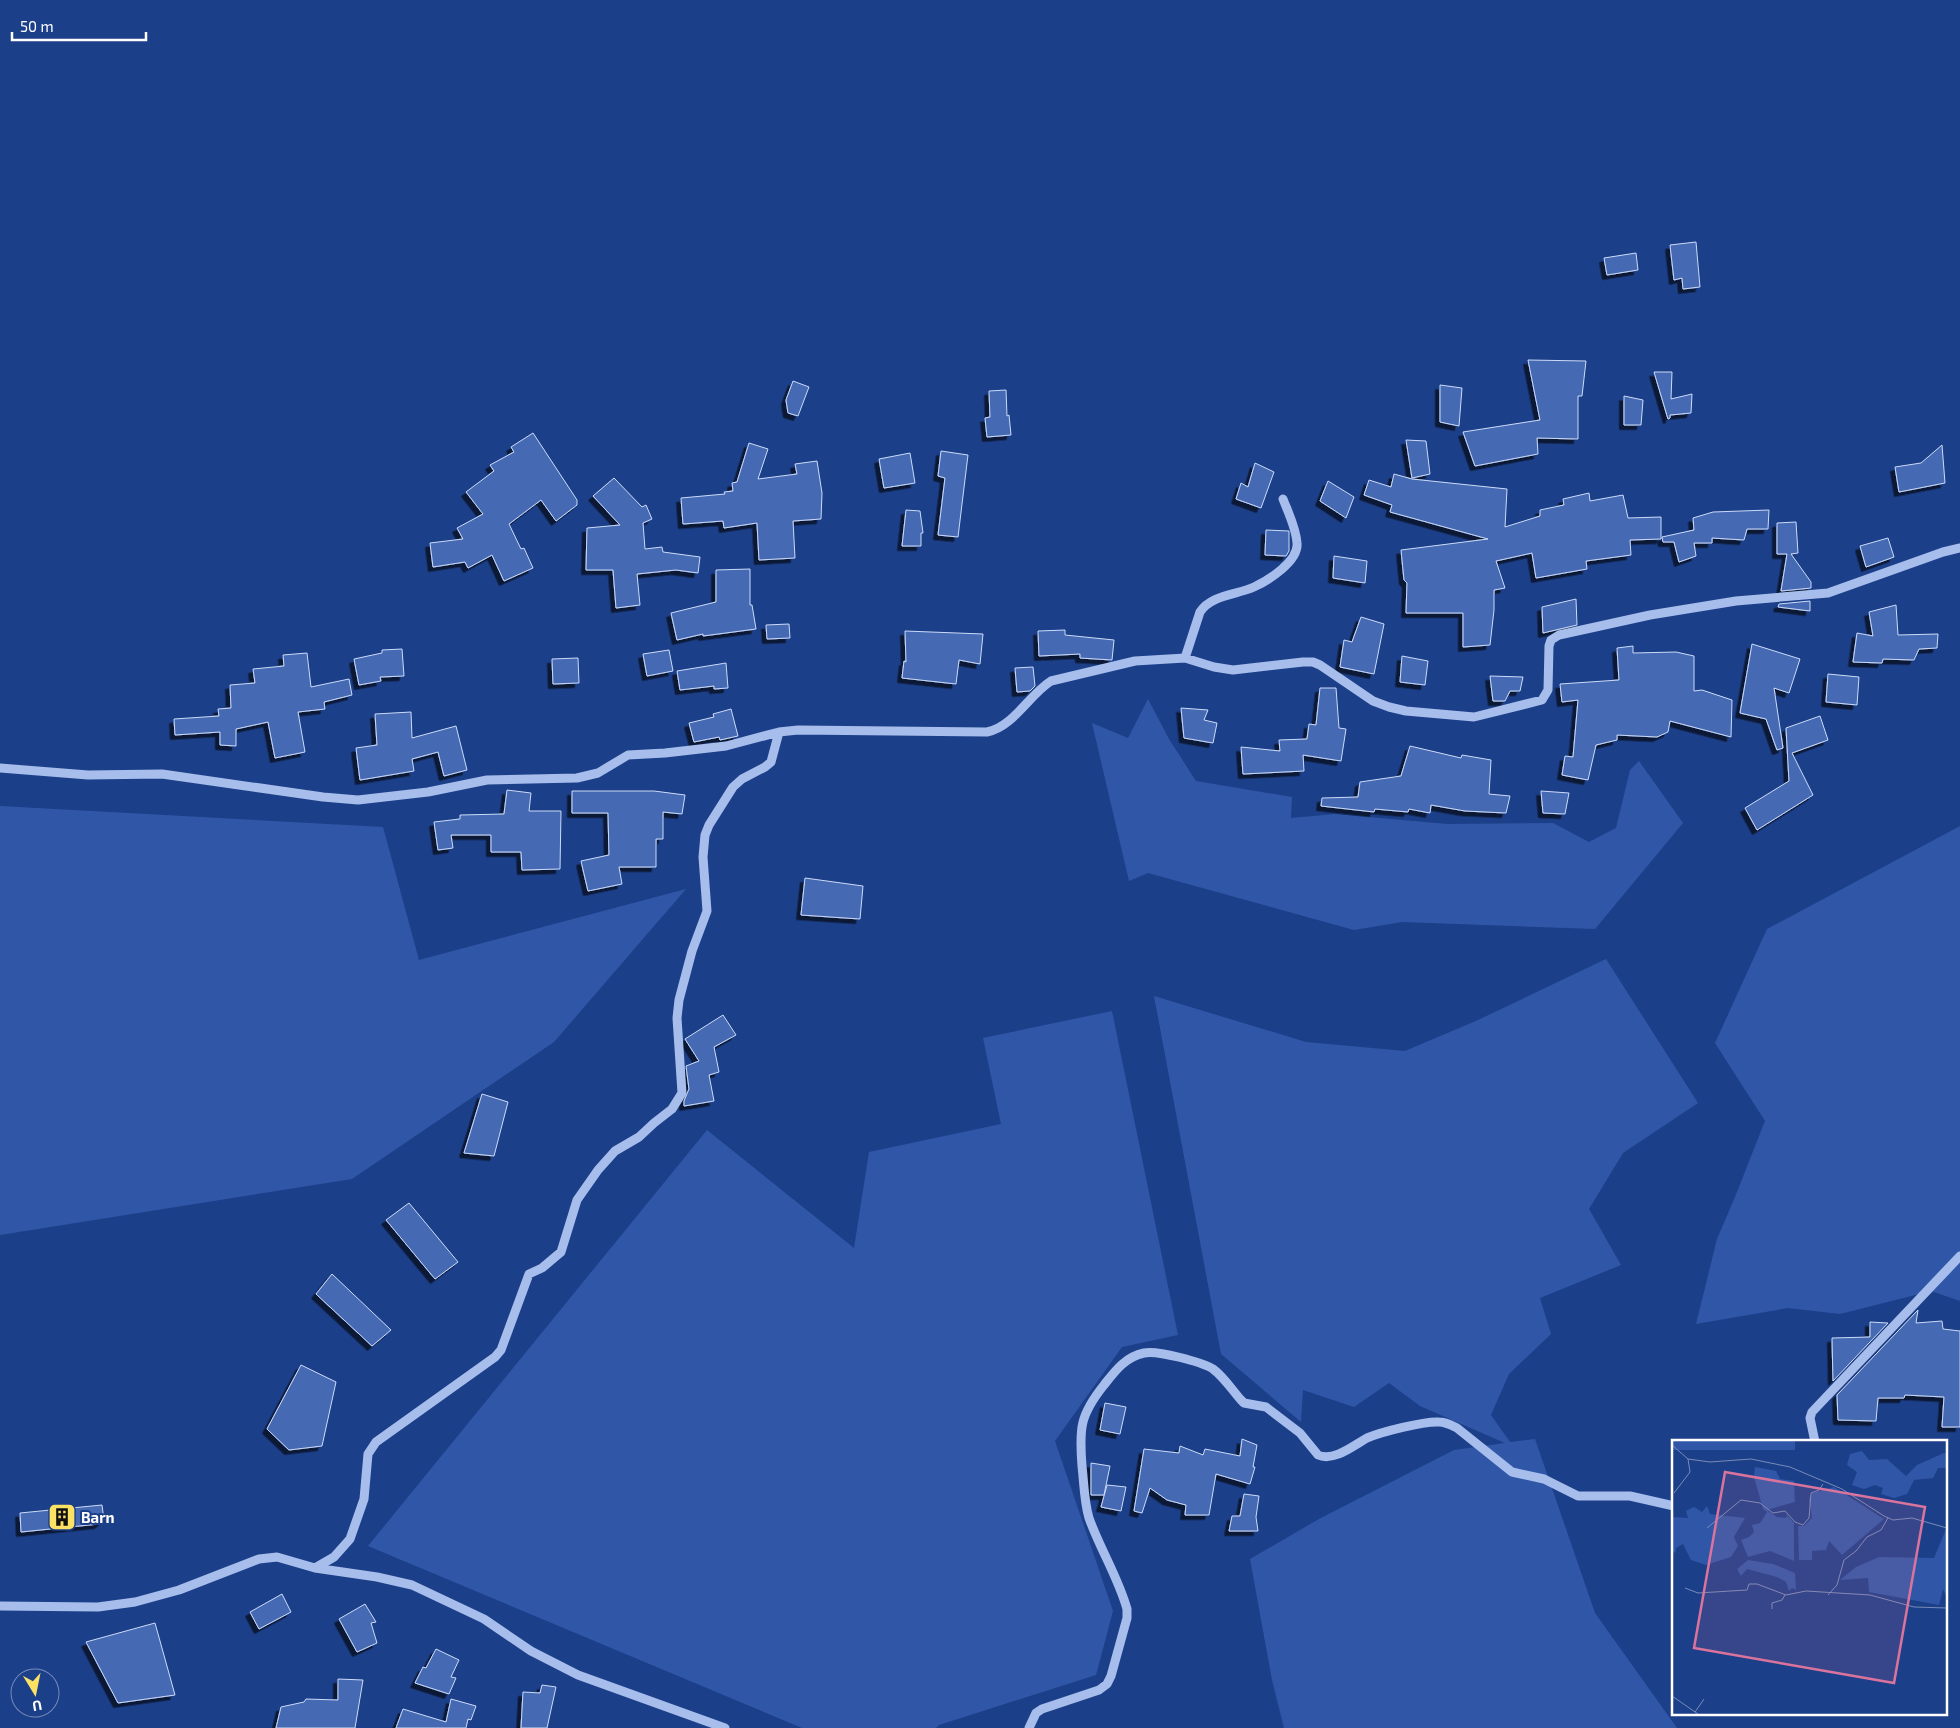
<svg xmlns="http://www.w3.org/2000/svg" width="1960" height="1728" font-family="'Exo 2',sans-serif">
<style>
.green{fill:#3057a7}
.building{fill:#4569b2;stroke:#ccdbf9;filter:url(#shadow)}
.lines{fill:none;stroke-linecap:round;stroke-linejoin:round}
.minor{stroke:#a7beec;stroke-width:9}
.labels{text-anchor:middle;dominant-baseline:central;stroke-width:4;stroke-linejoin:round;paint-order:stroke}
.poi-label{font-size:15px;font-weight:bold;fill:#fff;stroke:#1c3f89;text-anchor:start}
.inset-road{fill:none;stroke:#778cb8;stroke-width:1}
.view{fill:#da749d;fill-opacity:0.15;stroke:#da749d;stroke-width:2.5}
.inset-edge{fill:none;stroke:#fff;stroke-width:2.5}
</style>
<defs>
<filter id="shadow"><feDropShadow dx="-4.5" dy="4.5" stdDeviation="0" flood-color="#0009"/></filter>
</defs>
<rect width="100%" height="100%" fill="#1c3f89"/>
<path class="green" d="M1148,699L1169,739L1196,781L1292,797L1291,818L1335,814L1447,824L1553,823L1589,842L1616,828L1630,770L1639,761L1683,823L1595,929L1402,922L1354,930L1148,873L1129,881L1092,723L1128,738Z
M0,806L383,827L419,960L686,889L554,1042L352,1179L0,1235Z
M1960,826V1301L1931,1291L1840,1314L1788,1308L1696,1324L1717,1239L1735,1197L1765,1121L1715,1043L1767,929Z
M1606,959L1698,1103L1623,1153L1589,1209L1621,1265L1540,1298L1551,1334L1509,1374L1491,1415L1510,1442L1535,1439L1595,1613L1677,1728H1284L1272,1680L1250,1559L1319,1519L1454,1450L1505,1443L1420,1406L1389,1383L1354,1407L1303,1390L1301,1422L1221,1354L1154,996L1306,1042L1405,1051L1478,1020Z
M1112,1011L1178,1335L1122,1347L1055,1441L1113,1611L1096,1675L939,1725L936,1728H802L368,1546L707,1130L854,1248L869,1152L1001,1124L983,1038Z"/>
<path class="building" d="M1696,242L1700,287L1683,289L1682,278L1674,280L1670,245Z
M1636,253L1638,270L1607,275L1604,258Z
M1528,360L1586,361L1582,396H1578V439L1537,438L1538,454L1475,466L1463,432L1540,420Z
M1654,372H1672L1671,399L1692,394L1691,413L1670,415V418L1668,419Z
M793,381L809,387L798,416L788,413L786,400Z
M1440,385L1462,388L1459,426L1440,422Z
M1006,390L1007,416L1009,415L1011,435L987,437L985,418L990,417L989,391Z
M1624,396L1643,400L1641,425H1624Z
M533,433L577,500V505L556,521L541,500L509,524L521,549L524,548L533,568L504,581L492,555L468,568L465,562L433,567L430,543L463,539L457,528L483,514L466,492L494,471L490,465L514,452L511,447Z
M1406,440L1426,441L1430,474L1412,478Z
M749,443L768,449L758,479L797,474L795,464L817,461L822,493L821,519L793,521L795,558L759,560L757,523L724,528L723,521L683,524L681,498L725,494L724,492L733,491L732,483L737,482Z
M1942,445L1945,483L1899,492L1895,467L1921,463Z
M941,451L968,455L958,537L938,535L945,478L938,476Z
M910,453L915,483L884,488L879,459Z
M1255,463L1274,472L1261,508L1236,499L1241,483L1248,487Z
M1394,474L1412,479L1507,489L1505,527L1540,516V510L1564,505L1563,499L1589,493L1590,501L1623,495L1628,518L1661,517V539L1630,540L1631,555L1586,561L1587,569L1536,578L1532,553L1496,561L1505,588L1494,590V610L1490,645L1463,647V613H1406L1407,583L1404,580L1401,550L1488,539L1390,512L1392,505L1364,495L1369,480L1391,487Z
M614,478L642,507L646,505L652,519L643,523L645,549L662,547L663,552L700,557L698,573L676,570L637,574L640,605L616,608L613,570H586L587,528L620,525L593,496Z
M1328,481L1354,497L1346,518L1320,501Z
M906,510L920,511L923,533H921V546H902Z
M1769,510L1768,529H1747L1744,540L1712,538V543H1694L1696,556L1679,562L1674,542H1663L1662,537L1694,530L1693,518L1713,512Z
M1796,522L1798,553L1791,554L1811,582V588L1781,591L1787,554H1777V523Z
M1266,530L1289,531V551L1286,556L1265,555Z
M1888,538L1894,557L1866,567L1860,546Z
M1334,556L1367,561L1365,583L1333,578Z
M750,569V605H752L756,629L703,636V634L677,640L671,613L716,602V570Z
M1576,599L1577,625L1543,633L1542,607Z
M1810,601V611L1778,607L1779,604Z
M1896,605L1898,635L1938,634L1937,648L1919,649L1914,660L1883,659L1882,663L1853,662L1857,633L1873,636L1869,612Z
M1361,617L1384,624L1374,674L1340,667L1344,640L1352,642Z
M789,624L790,638L767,639L766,625Z
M1065,630V635L1114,640L1112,660L1080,658V654L1039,656L1038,631Z
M905,631L983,634L980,664L959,660L956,684L902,678L904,661L906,662Z
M1752,644L1800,659L1789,693L1774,688L1783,748L1777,750L1766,719L1740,713Z
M1633,646V653L1676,652L1694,656V691L1702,690L1732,700L1731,737L1670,721L1668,732L1657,737L1617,735V740L1596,745L1588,780L1562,775L1565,756L1573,757L1578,700L1562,702L1560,684L1619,680L1617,648Z
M402,649L404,676L380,677L381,681L359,685L354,659L382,653V650Z
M669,650L673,671L647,676L643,654Z
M307,653L311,687L349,679L352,695L324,702L325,709L298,712L305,752L275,758L268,722L236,729V746L220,745V732L175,735L174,719L219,716L218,709L231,708L230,685L255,683L253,669L284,666L283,655Z
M1402,656L1428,661L1425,685L1400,682Z
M578,658L579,683L553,684L552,659Z
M726,663L728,688L714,689V686L680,690L677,671Z
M1033,667L1035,686L1030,691L1017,692L1015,668Z
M1828,674L1859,677L1857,705L1826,702Z
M1490,676L1523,677L1520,691H1510L1505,701H1493Z
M1320,688H1336L1339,728L1346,729L1341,761L1303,755L1304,771L1243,774L1241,747L1280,751L1279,740L1307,739L1309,724L1316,725Z
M1181,708L1208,710L1204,720L1217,723L1213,743L1184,738Z
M731,709L738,736L720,740L719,737L694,742L689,723L714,717L713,714Z
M411,712L412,738L456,726L467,770L444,776L438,752L412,759L414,771L360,780L356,748L377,745L375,714Z
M1820,716L1828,740L1792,753L1813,795L1757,830L1745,808L1789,781L1786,728Z
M1410,746L1461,758L1462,755L1491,760L1489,794L1510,796L1506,813L1465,811L1431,805L1430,813L1409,809L1408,812L1375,809L1374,812L1321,806L1322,798L1358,797L1360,782L1401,776Z
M507,790L531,793L529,811H561L560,869L522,870L521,852H491V835H451L453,848L438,850L434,822L460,819V815L504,814Z
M572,791H654L685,795L682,814L663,812V839H656V867H619L622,884L588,891L581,861L609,855L608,813H572Z
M1541,791L1569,793L1565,814L1543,813Z
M805,878L863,886L860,919L801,915Z
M723,1015L736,1035L714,1047L719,1072L709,1075L714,1101L684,1106V1101L689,1089L686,1066L699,1061L685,1039Z
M482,1094L508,1102L494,1156L464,1153Z
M409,1203L458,1262L435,1279L386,1220Z
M332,1274L391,1330L372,1346L316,1294Z
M1918,1310L1916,1323L1942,1321L1943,1329L1960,1331V1427H1942L1944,1397L1905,1395L1904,1398H1878L1876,1421L1838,1420L1837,1395Z
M1870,1322L1888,1323L1833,1381L1832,1338L1870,1337Z
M301,1365L336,1382L322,1446L289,1450L267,1429Z
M1105,1403L1126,1407L1120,1434L1100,1430Z
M1242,1439L1257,1445L1253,1467H1255L1250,1484L1216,1474L1209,1515H1185L1186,1505L1167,1500L1150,1488L1142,1513L1134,1511L1144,1449L1179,1453L1180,1446L1203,1455L1205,1449L1240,1456Z
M1091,1463L1110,1466L1104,1495H1091Z
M1107,1485L1126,1487L1121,1511L1101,1507Z
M1244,1494L1259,1496L1256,1517L1258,1531H1229L1232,1516H1240Z
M102,1505L104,1520L99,1524L21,1532L20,1513Z
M282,1594L291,1612L259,1629L250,1612Z
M365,1604L376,1622L371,1623L377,1643L357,1652L339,1619Z
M155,1623L175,1695L118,1703L86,1642Z
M436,1649L459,1660L451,1677L456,1678L449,1694L415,1683L423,1667L426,1668Z
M338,1679L363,1680L355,1728H276L281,1707L304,1702L306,1699L338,1700Z
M542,1685L556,1687L547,1728H521L523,1692L540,1693Z
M451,1699L476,1706L471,1720L468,1719L466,1728H396L403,1709L446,1722Z"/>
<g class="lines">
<path class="minor" d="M1185,658L1200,612C1211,595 1236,595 1254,587C1269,580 1299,561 1297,543C1296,528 1288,512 1283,499
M0,768L88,775L162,774L323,797L358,800L428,792L487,780L577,778L598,773L628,755L665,753L726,746L779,732L798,730L987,732C1013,727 1029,695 1051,681L1135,661L1185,658L1214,667L1233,670L1303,662H1313L1320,665L1373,701L1389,707L1406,711L1474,717L1542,700L1548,690L1549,646L1551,640L1559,635L1650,615L1736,601L1828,593L1943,552L1960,548
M1815,1442L1810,1418L1812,1412L1960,1256
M315,1568L334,1557L350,1539L364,1499L368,1454L376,1442L495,1357L501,1350L529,1274L542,1268L561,1252L577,1200L598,1170L615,1151L639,1137L654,1123L672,1109L682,1093L677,1018L679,1000L692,951L707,911L703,857L705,835L709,825L733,787L742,779L765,767L771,762L779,732
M0,1606L98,1607L135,1602L179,1590L259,1559L277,1557L315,1568L377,1577L412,1585L484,1619L531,1651L578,1675L725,1728
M1029,1728L1036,1713L1042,1709L1099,1690L1107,1684L1111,1676L1127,1618V1609C1118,1577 1100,1549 1089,1518C1084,1501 1084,1483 1082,1466C1079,1428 1080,1415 1104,1385C1115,1371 1125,1357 1144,1353C1157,1350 1202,1362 1213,1369C1224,1377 1232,1390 1241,1400L1244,1403L1266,1407L1300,1433L1318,1455C1334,1462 1354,1445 1367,1438C1381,1432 1424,1421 1439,1422C1446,1422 1451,1425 1457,1428L1512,1472L1544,1479L1578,1496H1630L1674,1506"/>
</g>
<defs>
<symbol id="building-square" viewBox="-11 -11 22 22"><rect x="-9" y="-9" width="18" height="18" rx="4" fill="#fce264" stroke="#1c3f89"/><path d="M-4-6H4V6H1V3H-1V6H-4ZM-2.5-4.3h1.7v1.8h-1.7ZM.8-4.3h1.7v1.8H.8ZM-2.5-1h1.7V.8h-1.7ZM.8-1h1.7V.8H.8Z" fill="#111"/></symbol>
</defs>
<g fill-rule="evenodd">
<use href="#building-square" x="46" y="1501" width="32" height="32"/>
</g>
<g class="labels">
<g class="poi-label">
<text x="81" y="1517">Barn</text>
</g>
</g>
<g transform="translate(1672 1440)">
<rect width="275" height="275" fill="#1c3f89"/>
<path d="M0,1H123V10H0ZM190,11L197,20L215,19L234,36L245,25L272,13H275V28H266L261,38L242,40L235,54L222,58L209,54L211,48L203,45L192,49L180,45L185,32L175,25L178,14ZM83,27L104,31L108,39L122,41L123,62L95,70L105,77L114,78L115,75L122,83V121L98,111L76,117L69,100L77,97L82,92L80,85L88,83L95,72L91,69L82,37ZM162,47L212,79L170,115L157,101L154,110L140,111V120H127L126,86H132L140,78L137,59L140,53ZM35,66L38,74L73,78L62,97L66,106L59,117L34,125L19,120L11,104L4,108L3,113L0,111V77L16,78L14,71L22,67L30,72ZM275,87V158L271,149L267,165L197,152L196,138L168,140L184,127L207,117L262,118ZM76,120L101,124L123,133L124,150L120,148L117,151L114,142L105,137L75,129L69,136L65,129Z" fill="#3057a7"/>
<path class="inset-road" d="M0,5L16,19L38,22L79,19L118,27L170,49L212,76L221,80L240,78L275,88M2,53L18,32L16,19M35,88L69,60L88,63L101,73L113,71L123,82L131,85L137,78L139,53L147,50L151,44M13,148L26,153L75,150L77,144H85L114,155L134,151L198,155L242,167L275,168M156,155L165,145L172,120L184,111L195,97L209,90L216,78M100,169V163L110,160L113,155M0,256L26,274M23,272L32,259"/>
<path class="view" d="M53,32L253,67L222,243L22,208Z"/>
<rect width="275" height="275" class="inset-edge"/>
</g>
<g transform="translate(35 1693) rotate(170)"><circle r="24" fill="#1c3f89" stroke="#778cb8"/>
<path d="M0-4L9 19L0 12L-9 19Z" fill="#fce264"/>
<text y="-8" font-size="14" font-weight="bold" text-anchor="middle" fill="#ffffff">U</text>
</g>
<path d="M12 32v8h134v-8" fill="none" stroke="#ffffff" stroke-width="2.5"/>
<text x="20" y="32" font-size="15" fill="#ffffff" stroke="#1c3f89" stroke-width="4" paint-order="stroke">50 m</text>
</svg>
